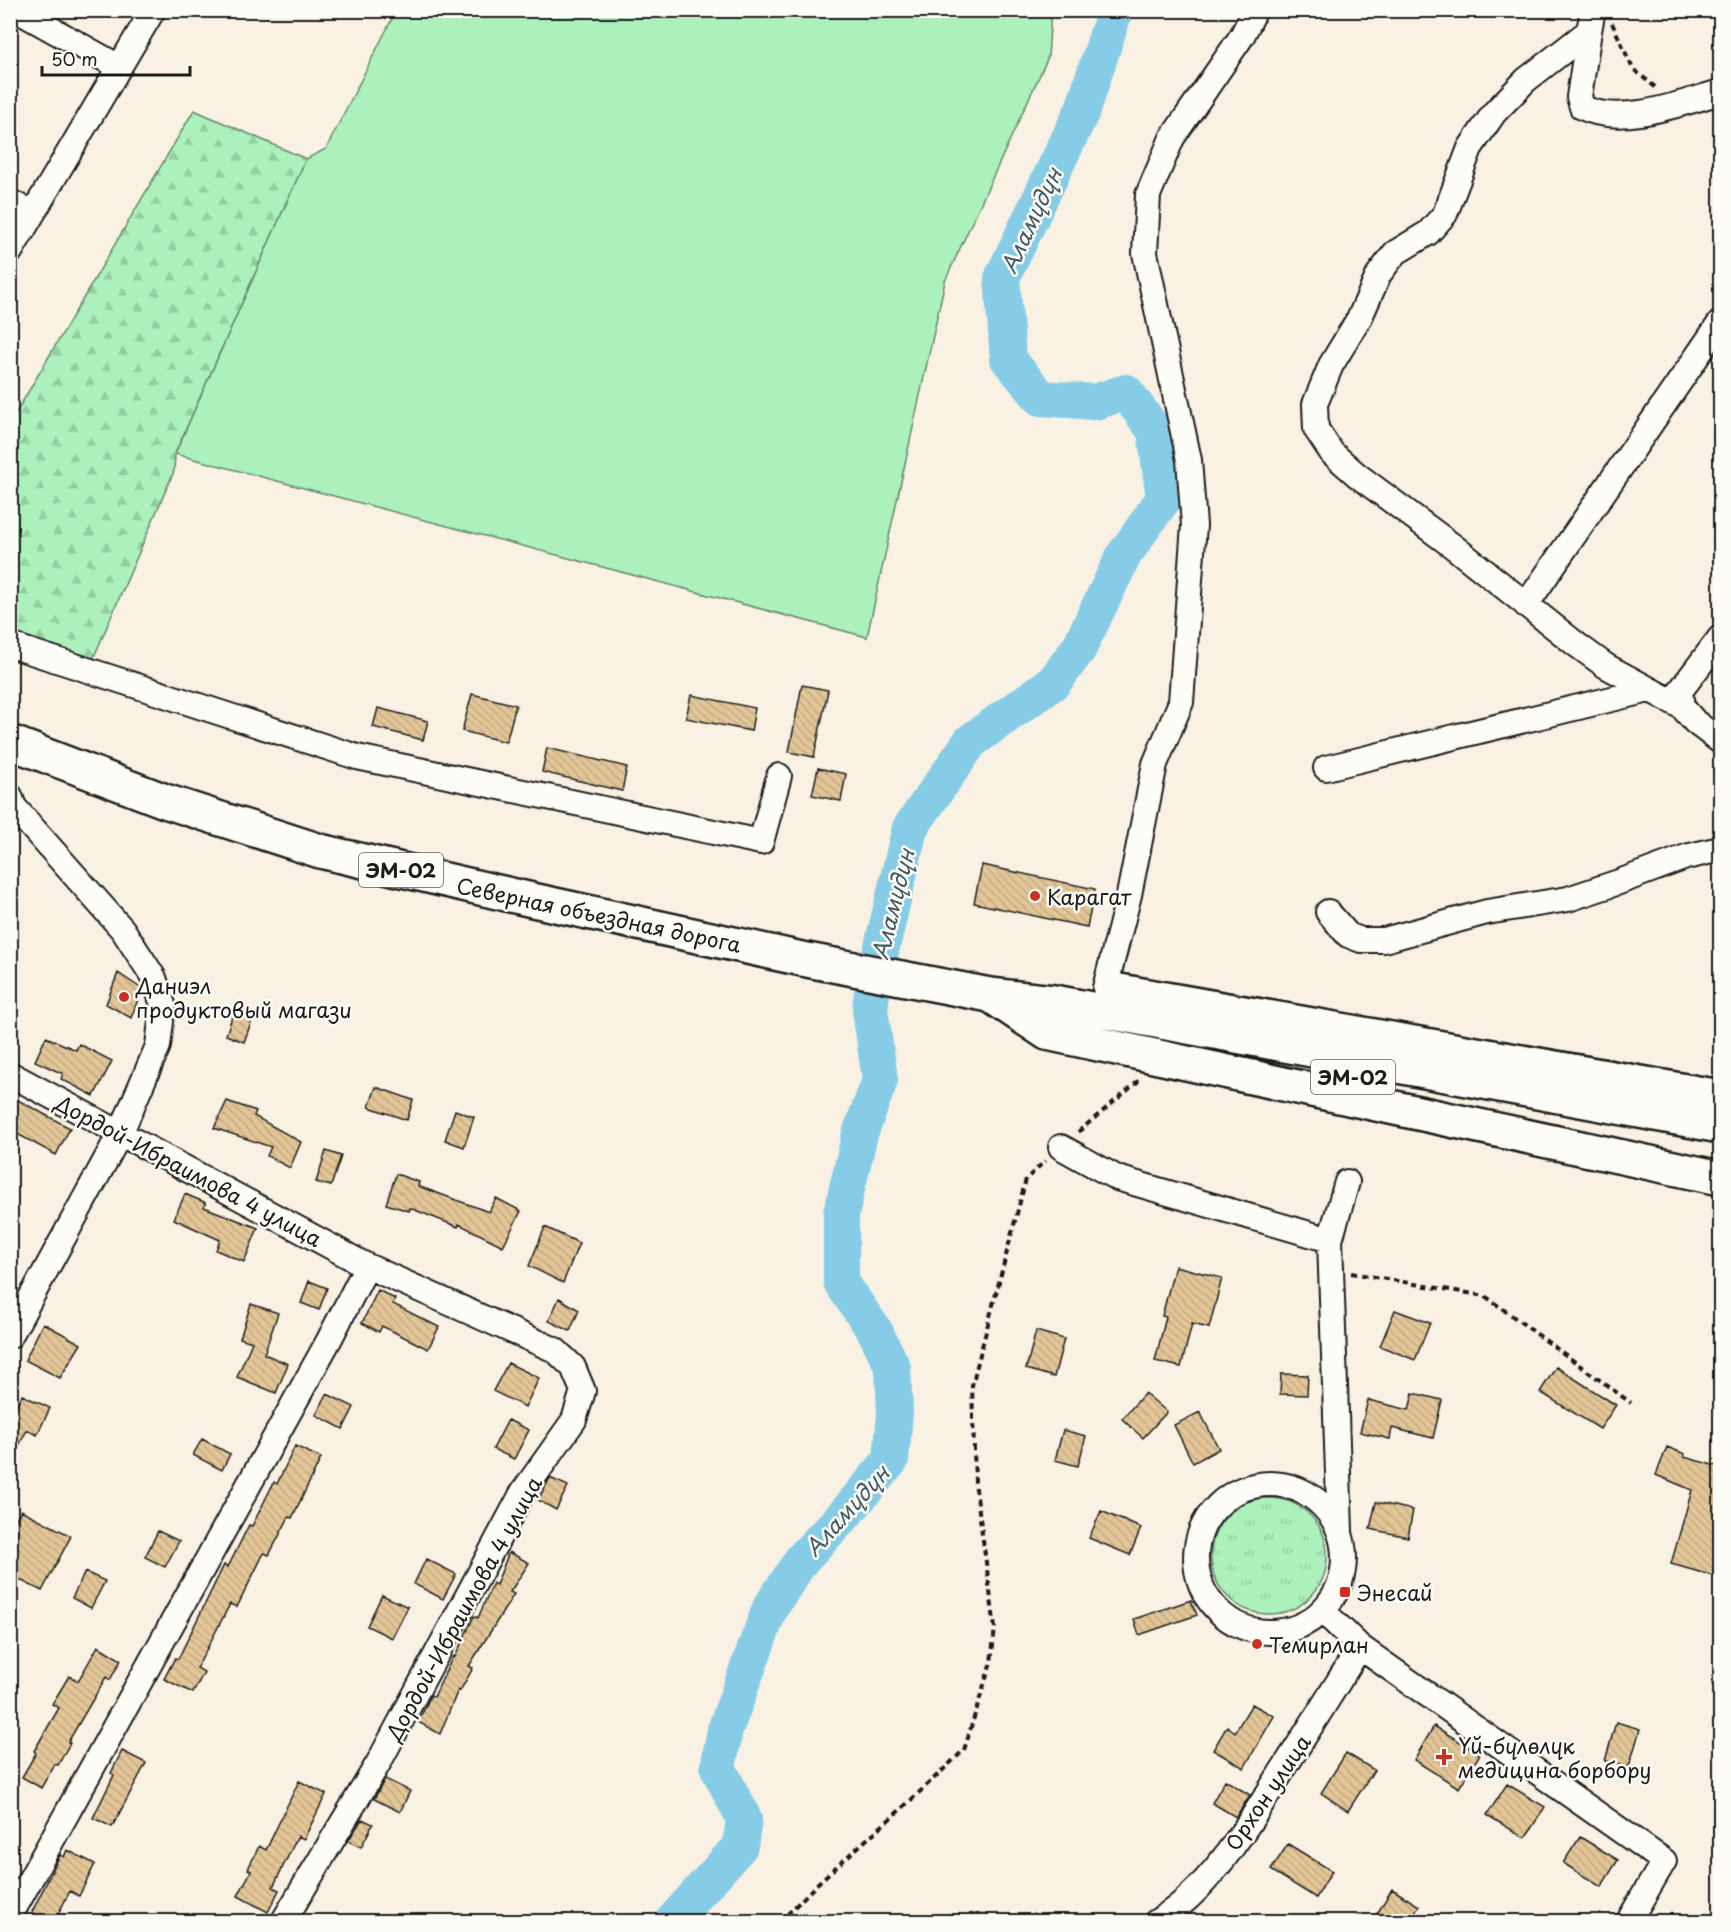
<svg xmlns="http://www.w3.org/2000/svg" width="1731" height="1932" font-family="'Playpen Sans',sans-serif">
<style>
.grass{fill:url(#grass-tufts);stroke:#64866c;stroke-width:1.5}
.forest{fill:url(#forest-firs);stroke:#64866c;stroke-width:1.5}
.park{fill:#acf1bc;stroke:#64866c;stroke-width:1.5}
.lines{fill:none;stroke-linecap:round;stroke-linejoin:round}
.river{stroke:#86cce7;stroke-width:36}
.building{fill:url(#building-back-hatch);stroke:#1c1c1c;stroke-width:1.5}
.minor-casing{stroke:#1c1c1c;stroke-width:28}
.highway-casing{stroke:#1c1c1c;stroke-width:38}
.path{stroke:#1c1c1c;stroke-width:4;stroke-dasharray:6 4.5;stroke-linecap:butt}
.minor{stroke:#fdfcf7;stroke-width:24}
.highway{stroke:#fdfcf7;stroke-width:33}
.poi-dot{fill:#c8321e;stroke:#fdfcf7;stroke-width:2}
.labels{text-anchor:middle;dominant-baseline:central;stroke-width:5;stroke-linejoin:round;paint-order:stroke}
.shield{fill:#fdfcf7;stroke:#605f5e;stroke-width:1.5}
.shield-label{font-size:20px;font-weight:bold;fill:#1c1c1c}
.poi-label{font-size:21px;fill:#1c1c1c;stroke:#fdfcf7;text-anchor:start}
.street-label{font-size:21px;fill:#1c1c1c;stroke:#fdfcf7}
.water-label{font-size:22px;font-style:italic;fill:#415a63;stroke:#fdfcf7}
</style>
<defs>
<pattern id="grass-tufts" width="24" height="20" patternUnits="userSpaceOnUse" patternTransform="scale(1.5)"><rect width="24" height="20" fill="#acf1bc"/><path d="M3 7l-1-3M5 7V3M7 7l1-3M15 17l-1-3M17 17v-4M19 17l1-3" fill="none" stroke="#93cea1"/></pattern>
<pattern id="forest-firs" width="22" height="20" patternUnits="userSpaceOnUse" patternTransform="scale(1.5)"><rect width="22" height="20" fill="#acf1bc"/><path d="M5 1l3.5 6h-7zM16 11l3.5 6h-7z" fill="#93cea1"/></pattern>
<pattern id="building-back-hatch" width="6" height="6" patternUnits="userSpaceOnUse" patternTransform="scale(1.5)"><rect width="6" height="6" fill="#e3c697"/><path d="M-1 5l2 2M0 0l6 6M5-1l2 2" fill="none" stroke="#c2aa82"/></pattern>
</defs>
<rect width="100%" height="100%" fill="#f8f1e4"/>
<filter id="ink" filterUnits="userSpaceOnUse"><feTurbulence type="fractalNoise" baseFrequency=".0167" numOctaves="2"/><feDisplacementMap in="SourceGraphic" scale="12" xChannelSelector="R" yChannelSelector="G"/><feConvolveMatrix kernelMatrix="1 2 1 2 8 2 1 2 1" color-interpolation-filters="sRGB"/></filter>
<g filter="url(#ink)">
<path class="grass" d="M1211 1556a58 58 0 1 1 116 0a58 58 0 1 1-116 0Z"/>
<path class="forest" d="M194,110L306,159L175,454L174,471L93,659L11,634V421Z"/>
<path class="park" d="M396,11H1051L1048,57L945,281L867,637L175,454L306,159L326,149Z"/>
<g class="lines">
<path class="river" d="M672,1922L740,1846L744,1819L718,1768L725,1730L770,1608L802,1559L845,1514L891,1460L895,1413L893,1368L876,1333L841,1282V1214L860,1134L880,1080L870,1009L873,985L910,828L971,741L1054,682L1079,648L1124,555L1164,498L1155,431L1126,392L1095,402L1041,398L1008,359L1002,278L1083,109L1115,10"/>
</g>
<path class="building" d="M802,685L828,690L814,757L789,752Z
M472,694L516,705L506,742L462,731Z
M691,695L755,708L751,731L686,718Z
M378,708L428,721L423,740L373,727Z
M547,748L627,767L622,791L542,772Z
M818,768L846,774L841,801L812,795Z
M982,865L1095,889L1087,927L974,903Z
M118,973L142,989L131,1018L106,1004Z
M233,1014L252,1020L244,1042L226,1035Z
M46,1037L76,1050L79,1044L112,1061L94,1096L61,1079L63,1074L35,1061Z
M376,1087L413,1100L407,1120L369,1107Z
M16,1099L70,1128L56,1155L10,1130V1110Z
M227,1101L256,1111L254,1116L301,1142L290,1168L267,1156L271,1147L214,1128Z
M455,1110L474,1117L464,1147L445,1140Z
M326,1151L341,1156L331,1186L316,1182Z
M396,1174L419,1182L418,1186L489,1212L496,1198L521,1211L503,1246L459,1224L458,1227L410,1208L409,1211L386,1204Z
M185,1194L206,1203L204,1207L258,1228L244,1262L216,1250L220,1240L174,1219Z
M545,1227L579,1243L563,1283L529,1266Z
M1175,1266L1222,1278L1209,1328L1192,1324L1181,1367L1155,1361L1166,1317L1162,1316Z
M309,1281L327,1288L319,1310L301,1303Z
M378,1290L395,1299L393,1304L439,1327L428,1349L382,1326L379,1332L362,1323Z
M559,1298L579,1310L570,1331L549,1321Z
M251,1304L278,1313L264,1354L288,1364L276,1393L237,1377L252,1342L240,1338Z
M1395,1310L1430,1323L1415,1360L1380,1346Z
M43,1323L81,1344L60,1378L25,1360Z
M1036,1331L1064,1339L1054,1377L1026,1369Z
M508,1363L539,1378L525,1407L493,1391Z
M1556,1367L1616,1405L1600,1429L1540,1392Z
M1281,1374L1308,1375L1307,1395L1280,1394Z
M1145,1393L1167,1412L1143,1438L1122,1419Z
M1413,1393L1442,1400L1433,1438L1392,1428L1390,1439L1360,1432L1368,1400L1409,1410Z
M327,1394L354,1407L343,1429L316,1415Z
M22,1395L50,1408L37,1435L27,1430L10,1463V1418Z
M1200,1412L1219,1449L1193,1463L1174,1425Z
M508,1420L529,1430L514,1459L493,1449Z
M1063,1430L1086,1436L1078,1466L1055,1460Z
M202,1439L230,1454L222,1470L193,1455Z
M295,1446L321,1458L292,1518L289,1517L269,1555L264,1553L237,1607L230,1604L197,1668L204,1672L193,1693L164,1679L175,1658L178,1659L224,1565L228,1567L249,1525L252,1526L274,1482L277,1484Z
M1667,1447L1685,1454L1684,1457L1720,1467V1564L1717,1577L1671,1564L1692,1490L1656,1475Z
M550,1478L568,1486L556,1510L538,1500Z
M1376,1502L1413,1510L1408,1537L1370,1529Z
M21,1510L71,1536L42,1591L10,1575V1530Z
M1101,1511L1141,1528L1130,1555L1089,1538Z
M158,1531L179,1541L165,1567L145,1557Z
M509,1552L529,1563L510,1592L514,1594L469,1666L473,1668L460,1691L458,1690L440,1734L418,1722L431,1695L434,1697L453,1656L455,1657L474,1616L478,1618L493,1583L496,1585Z
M426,1559L456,1574L443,1599L414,1584Z
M85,1572L105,1581L91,1608L72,1598Z
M382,1595L408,1607L392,1638L367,1626Z
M1191,1600L1197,1615L1139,1635L1134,1619Z
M98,1646L121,1660L110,1680L106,1677L68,1742L70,1743L58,1765L55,1764L41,1788L22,1777L36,1753L34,1751L59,1708L52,1704L69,1676L78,1681Z
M1252,1704L1274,1716L1244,1768L1213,1750L1227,1726L1235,1732Z
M1616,1722L1640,1729L1629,1767L1605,1761Z
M1434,1726L1480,1754L1459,1788L1414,1760Z
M122,1751L146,1763L112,1827L93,1818L114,1775L111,1773Z
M1346,1753L1374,1770L1348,1811L1321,1793Z
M385,1779L410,1791L400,1812L374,1799Z
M1225,1780L1250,1795L1236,1817L1212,1803Z
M299,1781L326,1794L304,1839L298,1836L273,1887L279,1890L268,1912L238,1896L251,1871L248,1869L259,1846L266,1850Z
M1507,1784L1545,1807L1525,1838L1487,1815Z
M362,1819L373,1824L361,1847L348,1841Z
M1580,1837L1618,1860L1601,1887L1563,1863Z
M1288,1844L1332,1871L1316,1898L1271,1870Z
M67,1850L95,1864L79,1896L70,1891L54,1922H51L32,1912L60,1855L64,1857Z
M1392,1889L1419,1906L1410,1922H1372Z"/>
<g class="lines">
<defs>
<path id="minor" d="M17,10L119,67
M1593,10L1589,31L1526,80L1494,113L1470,148L1445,214L1428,233L1395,253L1379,274L1360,317L1331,365L1315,404L1316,429L1332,453L1357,475L1454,547L1577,645L1606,666L1682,707
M1589,31L1579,97L1582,107C1619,127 1682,103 1720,92
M10,202L33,213
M10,252L153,10
M1526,605L1720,323
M1720,638L1680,691L1682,707L1695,722L1720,741
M10,645L357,757L761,842L779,776
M1326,768L1649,690
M10,796L14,807L123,930L154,978L163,1005L158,1046L121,1132L10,1336
M1328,912L1348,935L1361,940H1384L1487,912L1568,899L1619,882L1686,857L1720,849
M1105,988L1129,895L1155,764L1181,702L1194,525L1189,460L1145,253L1148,195L1172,138L1242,36L1255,10
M10,1074L367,1266L555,1350L573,1367L583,1391L574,1420L523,1492L379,1762L283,1922
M1061,1147L1117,1178L1330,1240
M1196 1558a74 74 0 1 1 148 0a74 74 0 1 1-148 0Z
M1340,1531L1330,1240L1347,1182
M1323,1611L1360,1647L1664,1861L1628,1922
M10,1916L329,1340L367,1266
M1156,1922C1211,1890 1251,1820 1284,1768C1310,1728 1335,1687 1360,1647"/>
<path id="highway" d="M10,742L165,801L320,851L528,899L802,959L990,995L1054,1002L1720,1126
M1114,990L1720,1097
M993,997L1047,1033L1720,1178"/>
</defs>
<use href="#minor" class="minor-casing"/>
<use href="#highway" class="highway-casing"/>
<path class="path" d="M1612,23L1633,69L1655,87
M1078,1132L1141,1079
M1351,1273L1485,1296L1631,1403
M780,1922L818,1883L911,1800L964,1750L991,1662L995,1628L975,1482L972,1385L1026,1179L1045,1161"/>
<use href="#minor" class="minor"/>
<use href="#highway" class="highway"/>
</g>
</g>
<g class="poi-dot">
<circle cx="1035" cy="896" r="6"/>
<circle cx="124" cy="997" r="6"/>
<rect x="1339" y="1586" width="12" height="12" rx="3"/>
<circle cx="1257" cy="1644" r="6"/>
<path d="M1441 1748h6v6h6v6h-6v6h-6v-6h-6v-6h6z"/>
</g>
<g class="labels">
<g class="shield">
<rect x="359" y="853" width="84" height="34" rx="4.5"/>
<rect x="1311" y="1060" width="84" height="34" rx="4.5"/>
</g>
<g class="shield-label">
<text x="401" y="870">ЭМ-02</text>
<text x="1353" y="1077">ЭМ-02</text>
</g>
<g class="poi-label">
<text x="1047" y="896">Карагат</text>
<text x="136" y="985">Даниэл<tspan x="136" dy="24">продуктовый магази</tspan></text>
<text x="1357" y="1592">Энесай</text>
<text x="1269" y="1644">Темирлан</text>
<text x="1458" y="1745">Үй-бүлөлүк<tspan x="1458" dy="24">медицина борбору</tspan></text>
</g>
<g class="street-label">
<text transform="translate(599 914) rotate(12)">Северная объездная дорога</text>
<text transform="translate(189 1170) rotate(28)">Дордой-Ибраимова 4 улица</text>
<text transform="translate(463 1608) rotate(-61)">Дордой-Ибраимова 4 улица</text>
<text transform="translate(1267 1792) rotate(-56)">Орхон улица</text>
</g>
<g class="water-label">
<text transform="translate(1030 220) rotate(-65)">Аламүдүн</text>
<text transform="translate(892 904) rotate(-76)">Аламүдүн</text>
<text transform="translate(846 1510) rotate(-48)">Аламүдүн</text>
</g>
</g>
<rect width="1731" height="1932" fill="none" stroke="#fdfcf7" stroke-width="36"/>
<rect x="18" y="18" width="1695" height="1896" fill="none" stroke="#1c1c1c" stroke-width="2" filter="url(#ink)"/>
<path d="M42 66v9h148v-9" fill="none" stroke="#1c1c1c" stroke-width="3"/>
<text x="51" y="66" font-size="18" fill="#1c1c1c" stroke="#fdfcf7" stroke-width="4.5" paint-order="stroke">50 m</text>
</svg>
